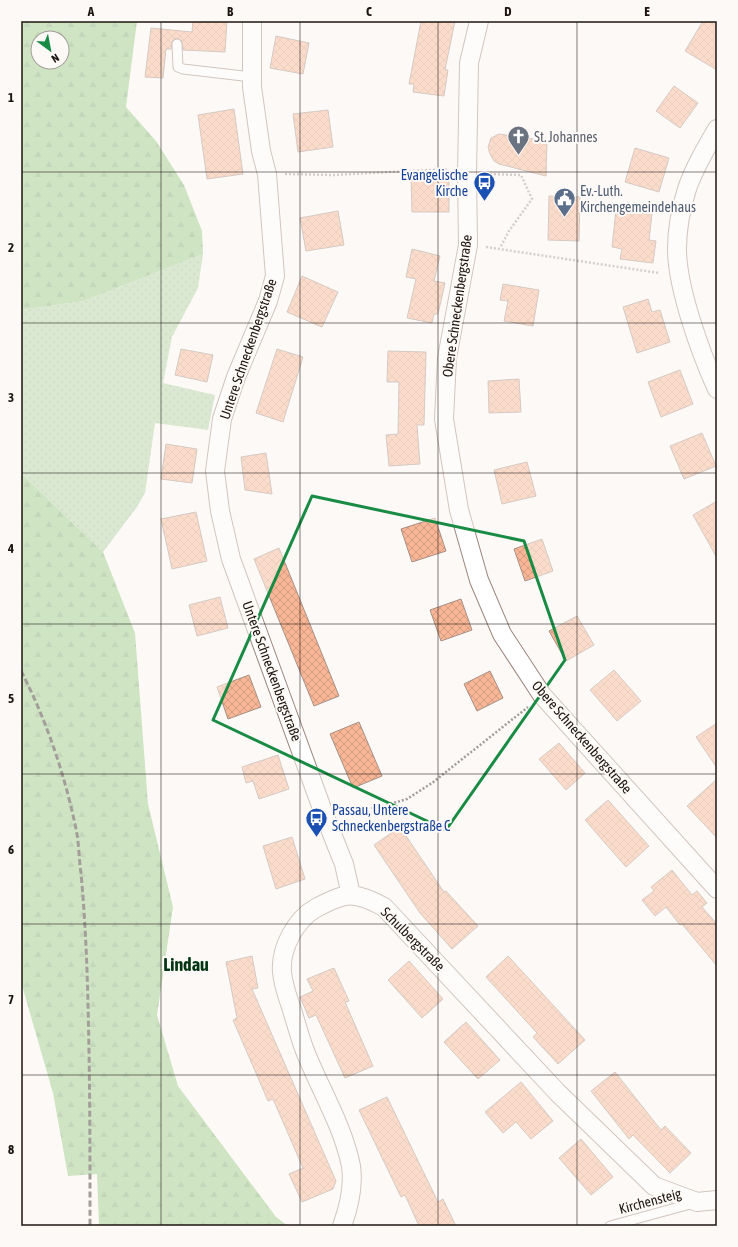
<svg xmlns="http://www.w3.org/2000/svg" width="738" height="1247" font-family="'Asap Condensed',sans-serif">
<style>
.grass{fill:url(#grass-dots)}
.forest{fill:url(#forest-firs);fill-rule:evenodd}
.building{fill:url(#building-cross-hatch);stroke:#a59085}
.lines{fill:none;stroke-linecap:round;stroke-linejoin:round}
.lane-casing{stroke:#9b867c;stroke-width:11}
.street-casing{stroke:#9b867c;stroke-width:20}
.path{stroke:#a29c99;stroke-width:2.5;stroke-dasharray:2 2;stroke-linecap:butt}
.lane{stroke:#fff;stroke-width:9}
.street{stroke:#fff;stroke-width:18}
.rail{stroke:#38302c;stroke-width:3;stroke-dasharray:6 3;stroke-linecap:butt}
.marked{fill:none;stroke:#188b44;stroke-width:3;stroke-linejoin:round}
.grid{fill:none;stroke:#1c1410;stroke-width:1;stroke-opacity:0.55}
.labels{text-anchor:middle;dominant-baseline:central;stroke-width:4;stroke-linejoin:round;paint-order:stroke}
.worship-label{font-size:14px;fill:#5b616d;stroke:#fdf9f6;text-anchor:start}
.transit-label{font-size:14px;fill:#164399;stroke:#fdf9f6;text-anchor:end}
.service-label{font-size:14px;fill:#4e5e75;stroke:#fdf9f6;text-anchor:start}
.street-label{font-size:14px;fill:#1c1410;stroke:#fdf9f6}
.district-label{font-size:18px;font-weight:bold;fill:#003614;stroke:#fdf9f6}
.neatline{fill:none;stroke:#1c1410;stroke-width:1.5}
.grid-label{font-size:13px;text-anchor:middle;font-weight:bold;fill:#1c1410}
</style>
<defs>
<pattern id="grass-dots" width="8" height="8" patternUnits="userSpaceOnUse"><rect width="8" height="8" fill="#b0d2a7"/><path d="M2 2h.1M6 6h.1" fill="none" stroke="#97b38f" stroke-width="1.8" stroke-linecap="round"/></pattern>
<pattern id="forest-firs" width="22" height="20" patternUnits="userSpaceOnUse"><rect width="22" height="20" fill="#95cb85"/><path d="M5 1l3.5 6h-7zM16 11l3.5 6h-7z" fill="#80ad72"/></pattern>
<pattern id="building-cross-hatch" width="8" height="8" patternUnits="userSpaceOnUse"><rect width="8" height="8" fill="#f8b696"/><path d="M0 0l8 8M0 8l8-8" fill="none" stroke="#d49c80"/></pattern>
</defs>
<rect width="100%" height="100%" fill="#fdf9f6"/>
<path class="grass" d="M203,254L198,288L172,337L163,383L215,395L208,430L155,423L145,493L137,507L103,552L21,473V310L84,301Z"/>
<path class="forest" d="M21,21H137L126,107L156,141L184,185L202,231L203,254L84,301L21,310ZM38,38H62V62H38Z
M21,473L103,552L135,633L148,804L173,907L157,1015L178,1086L276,1217L288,1226H99L97,1174L68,1176L53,1093L21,982Z"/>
<path class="building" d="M193,21H227L225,52L183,50L182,41L176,38L172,42L171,49H166L163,78L145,77L151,28L192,32Z
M421,21H455L445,70H448L444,96L413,92L414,84H409Z
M703,21H717V70L685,51Z
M276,36L309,43L303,74L270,68Z
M674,86L698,103L680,128L656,111Z
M234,109L243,174L207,179L198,115Z
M328,110L333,147L298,152L293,114Z
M499,134L547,141L546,176L499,164L494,161L490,154L488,147L491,138Z
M635,148L669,158L659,192L625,182Z
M411,176H449V212H412Z
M549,196L580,197L579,241L548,240Z
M616,210L652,214L649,240L656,241L653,263L620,259L622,249L612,247Z
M338,211L344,245L306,251L300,218Z
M412,249L440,256L434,281L445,283L438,314H434L432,323L407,318L416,279L406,277Z
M302,276L338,292L322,327L287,312Z
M503,284L539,290L533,326L504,321L508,301L500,300Z
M648,299L652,312L660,310L670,342L637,353L623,307Z
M181,349L213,355L207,382L175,375Z
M277,349L303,357L283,422L256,413Z
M388,351L426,352L424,425H417L420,464L389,466L386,435L398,434L399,382H387Z
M680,370L693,404L661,417L648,382Z
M519,379L521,412L489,413L488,381Z
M702,433L716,466L684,479L670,446Z
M166,444L197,449L192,483L161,479Z
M266,453L272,494L245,490L241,457Z
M527,462L536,496L502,504L494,470Z
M717,501V558L693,515Z
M196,512L207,561L172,569L161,519Z
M435,518L446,551L412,562L401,529Z
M542,539L553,571L525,581L514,549Z
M279,548L339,696L314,706L254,559Z
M220,597L228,628L197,636L189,605Z
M461,599L472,630L441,641L430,610Z
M577,616L594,645L566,661L549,631Z
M614,670L641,701L617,721L590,690Z
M490,671L503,698L477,711L464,684Z
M249,675L261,707L228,719L217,687Z
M359,722L382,776L353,788L330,734Z
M717,723V768L696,737Z
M559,743L585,773L566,790L539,759Z
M278,755L289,789L259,799L253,781L246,783L242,767Z
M717,779V838L687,806Z
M608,800L649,846L626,867L585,820Z
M400,827L444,892L446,891L478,926L452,949L420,913L374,845Z
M292,837L305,879L276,889L263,846Z
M672,870L692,895L697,891L707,903L702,907L717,924V966L682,924L680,925L666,907L655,916L642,900L654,891L651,887Z
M252,956L258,988L252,989L336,1181L333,1189L302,1202L289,1174L303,1168L273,1099L268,1101L233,1020L237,1018L226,962Z
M508,956L585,1040L558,1064L533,1037L537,1033L486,977Z
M409,961L443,999L422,1018L388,980Z
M334,968L349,1001L345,1002L373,1066L345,1078L316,1015L309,1018L300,997L313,991L307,979Z
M466,1022L500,1060L478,1079L444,1042Z
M615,1072L661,1130L665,1126L691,1153L670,1173L633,1135L629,1139L591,1091Z
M521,1082L553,1121L531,1139L516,1122L503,1133L485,1112Z
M387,1097L438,1202L443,1199L456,1226H419L405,1195L401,1197L359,1110Z
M581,1139L613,1177L591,1195L559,1158Z"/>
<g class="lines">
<defs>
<path id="lane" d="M177,44L178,67L183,69L252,77
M610,1226L694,1203"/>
<path id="street" d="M252,21V87L261,151L267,174L275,276L268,301L236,377L222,419L215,471L220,511L231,559L324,814L344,864L351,895
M479,21L469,63L467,174L468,245L447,358L444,419L459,510L479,580L502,634L542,695L717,889
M717,129C706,148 694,168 687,189C681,208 677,229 677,249C677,288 701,354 717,389
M342,1226C349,1207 354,1187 351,1166C343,1126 320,1089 305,1051C300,1038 296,1023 292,1010C288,998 283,985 282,972C280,948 296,919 316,908C346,892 354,891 384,907L558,1093L654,1186L697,1202L717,1200"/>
</defs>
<use href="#lane" class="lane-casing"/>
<use href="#street" class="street-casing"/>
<path class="path" d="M285,174L333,175L448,169
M486,174L521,175L532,199L509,231L500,248
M486,247L659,273
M343,811L380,807L407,799L432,783L528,707"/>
<use href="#lane" class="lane"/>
<use href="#street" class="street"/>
<path class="rail" d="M21,671C47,721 66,778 77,834C79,846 79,860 81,873C85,917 87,961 88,1005C90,1079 90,1152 90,1226"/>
</g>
<path d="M0 0H738V1247H0ZM312,496L524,541L565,660L446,830L213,720Z" fill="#fdf9f6" fill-opacity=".55" fill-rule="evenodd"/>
<path class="marked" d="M312,496L524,541L565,660L446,830L213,720Z"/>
<path class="grid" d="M161,21V1226M300,21V1226M438,21V1226M577,21V1226M21,172H717M21,323H717M21,473H717M21,624H717M21,774H717M21,924H717M21,1075H717"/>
<defs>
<symbol id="church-pin" viewBox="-11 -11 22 30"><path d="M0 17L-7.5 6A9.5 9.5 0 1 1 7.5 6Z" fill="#6b7280" stroke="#fdf9f6"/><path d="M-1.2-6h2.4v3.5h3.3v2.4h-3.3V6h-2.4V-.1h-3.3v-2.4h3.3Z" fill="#fff"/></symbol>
<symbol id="bus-pin" viewBox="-11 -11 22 30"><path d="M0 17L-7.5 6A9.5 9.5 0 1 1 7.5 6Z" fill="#1a4fb4" stroke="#fdf9f6"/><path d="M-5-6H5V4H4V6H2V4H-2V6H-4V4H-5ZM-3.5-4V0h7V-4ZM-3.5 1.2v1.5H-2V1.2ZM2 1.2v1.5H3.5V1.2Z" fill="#fff"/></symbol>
<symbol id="civic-pin" viewBox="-11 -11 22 30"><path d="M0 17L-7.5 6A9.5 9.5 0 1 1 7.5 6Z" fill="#5c6f8a" stroke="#fdf9f6"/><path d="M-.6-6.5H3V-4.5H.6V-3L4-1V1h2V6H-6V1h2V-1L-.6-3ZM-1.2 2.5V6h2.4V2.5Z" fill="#fff"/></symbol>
</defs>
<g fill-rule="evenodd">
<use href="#church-pin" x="506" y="124" width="25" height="34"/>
<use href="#bus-pin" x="472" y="170" width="25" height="34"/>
<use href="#civic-pin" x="552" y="186" width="25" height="34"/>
<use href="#bus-pin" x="304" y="806" width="25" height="34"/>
</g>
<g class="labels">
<g class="worship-label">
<text x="534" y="137">St. Johannes</text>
</g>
<g class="transit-label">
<text x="468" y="175">Evangelische<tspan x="468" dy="16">Kirche</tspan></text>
<text x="332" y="810" text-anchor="start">Passau, Untere<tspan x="332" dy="16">Schneckenbergstraße C</tspan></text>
</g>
<g class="service-label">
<text x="580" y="191">Ev.-Luth.<tspan x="580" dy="16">Kirchengemeindehaus</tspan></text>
</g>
<g class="street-label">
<text transform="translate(457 306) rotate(-82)">Obere Schneckenbergstraße</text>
<text transform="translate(248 349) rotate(-71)">Untere Schneckenbergstraße</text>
<text transform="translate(272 671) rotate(70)">Untere Schneckenbergstraße</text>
<text transform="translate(582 737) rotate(49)">Obere Schneckenbergstraße</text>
<text transform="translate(413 939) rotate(45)">Schulbergstraße</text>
<text transform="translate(650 1201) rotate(-15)">Kirchensteig</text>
</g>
<g class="district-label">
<text x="186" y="964">Lindau</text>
</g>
</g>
<rect width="738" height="1247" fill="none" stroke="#fdf9f6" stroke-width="44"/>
<g transform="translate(50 50) rotate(148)"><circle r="19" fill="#fdf9f6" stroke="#a39d9a"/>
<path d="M0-3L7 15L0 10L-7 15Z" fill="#188b44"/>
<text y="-6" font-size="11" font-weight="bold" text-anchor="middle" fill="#1c1410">N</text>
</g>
<rect x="22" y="22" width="694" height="1203" class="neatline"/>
<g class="grid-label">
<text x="91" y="16">A</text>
<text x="230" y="16">B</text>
<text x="369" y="16">C</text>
<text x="508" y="16">D</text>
<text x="647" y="16">E</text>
<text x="11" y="102">1</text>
<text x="11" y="252">2</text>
<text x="11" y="402">3</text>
<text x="11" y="553">4</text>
<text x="11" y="703">5</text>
<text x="11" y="854">6</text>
<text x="11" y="1004">7</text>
<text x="11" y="1154">8</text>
</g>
</svg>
